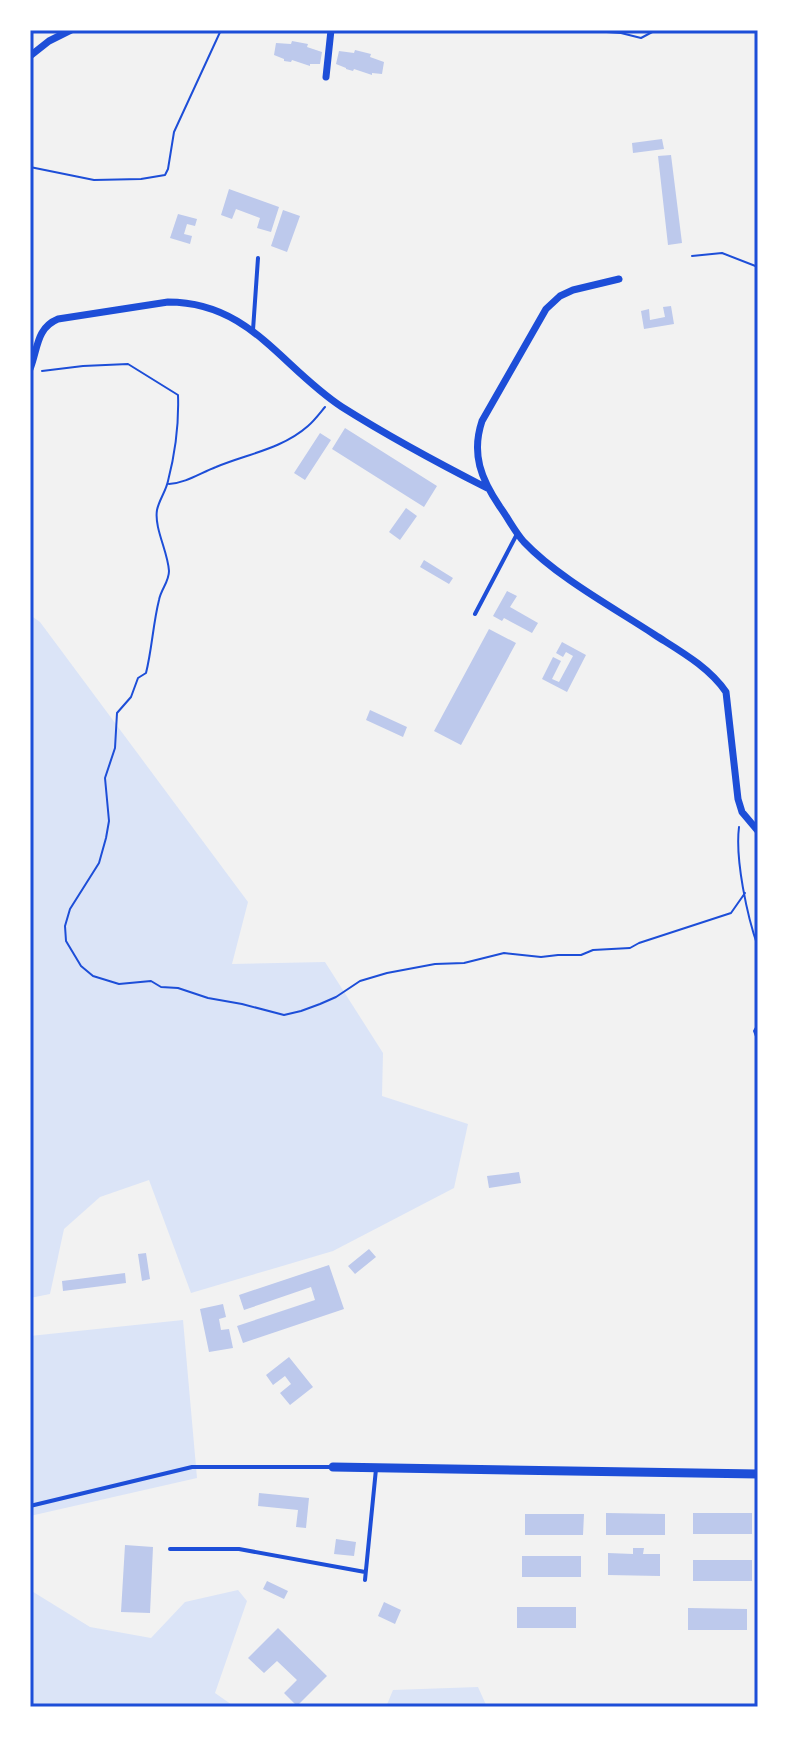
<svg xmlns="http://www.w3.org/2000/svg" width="788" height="1737" font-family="Arial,sans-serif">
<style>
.green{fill:#dbe4f7}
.building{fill:#bdc9ec}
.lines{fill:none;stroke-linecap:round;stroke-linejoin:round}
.path{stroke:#1d4ed8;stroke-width:2}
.service{stroke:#1d4ed8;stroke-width:4}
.minor{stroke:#1d4ed8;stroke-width:7}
.tertiary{stroke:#1d4ed8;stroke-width:9}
.neatline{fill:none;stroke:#1d4ed8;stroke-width:3}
</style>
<rect width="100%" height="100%" fill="#f2f2f2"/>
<path class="green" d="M30,615L40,622L248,902L232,964L325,962L383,1053L382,1096L468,1124L454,1188L333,1251L191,1293L149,1180L100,1197L64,1229L50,1294L30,1298Z
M183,1320L197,1478L30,1516V1336Z
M30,1590L90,1627L151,1638L185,1602L238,1590L247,1601L215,1693L235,1707H30Z
M478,1687L487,1707H386L393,1690Z"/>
<path class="building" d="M292,41L308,44L307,47L322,52L320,64H310V66L292,60L291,62L284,61V59L274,55L276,43L291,44Z
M355,50L371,54L370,57L384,62L382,74L372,73V75L354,69L353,71L346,69V68L336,64L339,51L354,53Z
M662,139L664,149L633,153L632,143Z
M671,155L682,243L668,245L658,156Z
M229,189L279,207L271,232L257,228L260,218L236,209L232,219L221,215Z
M283,210L300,216L287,252L271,246Z
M178,214L197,219L195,226L187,224L184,234L192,236L190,244L170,238Z
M671,306L674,324L644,329L641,311L649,309L650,320L665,317L663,307Z
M345,428L437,486L424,507L332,449Z
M320,433L331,440L305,480L294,473Z
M406,508L417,516L400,540L389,532Z
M424,560L453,578L449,584L420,567Z
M507,591L517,596L510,607L538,623L532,633L504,618L502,621L493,616Z
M489,629L516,643L461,745L434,731Z
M562,642L586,655L567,692L542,679L553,657L561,661L552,679L559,682L573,656L566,652L563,657L556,653Z
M370,710L407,727L403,737L366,720Z
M519,1172L521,1183L489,1188L487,1176Z
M369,1249L376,1257L355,1274L348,1266Z
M146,1253L150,1279L142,1281L138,1254Z
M329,1265L344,1309L243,1343L237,1326L315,1300L311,1287L244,1310L239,1295Z
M125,1273L126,1283L63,1291L62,1281Z
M223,1304L226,1317L219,1319L221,1330L229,1329L233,1348L209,1352L200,1309Z
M289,1357L313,1387L290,1405L280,1393L291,1384L285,1376L273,1385L266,1375Z
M259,1493L309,1498L306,1528L296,1527L298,1510L258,1506Z
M606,1513L665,1514V1535H606Z
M693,1513H752V1534H693Z
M525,1514H584L583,1535H525Z
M336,1539L356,1542L354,1556L334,1554Z
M125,1545L153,1547L150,1613L121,1612Z
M633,1548H644L643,1554H660V1576L608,1575V1553L633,1554Z
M522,1556H581V1577H522Z
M693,1560H752V1581H693Z
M267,1581L288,1591L284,1599L263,1589Z
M384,1602L401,1610L395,1624L378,1616Z
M517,1607H576V1628H517Z
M688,1608L747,1609V1630H688Z
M278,1628L327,1676L297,1706L284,1693L297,1680L277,1661L264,1673L248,1658Z"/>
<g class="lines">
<path class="path" d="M578,30L621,33L641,38L656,30
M30,167L94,180L141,179L165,175L168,169L174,132L221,30
M692,256L722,253L758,267
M42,371L83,366L128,364L178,395C179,423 175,454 168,481C166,491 159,500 157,510C154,528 168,552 169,571C169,582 161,589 159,600C153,624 152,649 146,673L138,678L131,697L117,713L115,748L105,778L109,821L106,838L99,863L70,909L65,926L66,941L81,966L93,976L119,984L151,981L161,987L178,988L208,998L242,1004L284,1015L301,1011L320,1004L336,997L360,981L387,973L435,964L464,963L504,953L541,957L558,955H581L593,950L630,948L639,943L731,913L745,893
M169,484C186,483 200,473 216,467C247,454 282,449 308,426C314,421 320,413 325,407
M739,827C735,859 747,916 758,947
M758,1024L754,1031L758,1042"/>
<path class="service" d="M253,330L258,258
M475,614L517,534
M30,1506L192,1467H331
M170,1549H239L365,1572
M365,1580L376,1469"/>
<path class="minor" d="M30,56L49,41L71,30
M326,77L331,30
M619,279L573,290L560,296L546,309L482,421C471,454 481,479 500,507C508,518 515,532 524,542C557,577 614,608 655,635C680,651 709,667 726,692L738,799L742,812L758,831
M30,369C38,349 36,328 58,319L168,302C250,302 281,367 342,407C388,436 438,463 487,488"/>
<path class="tertiary" d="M333,1467L758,1474"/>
</g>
<rect width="788" height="1737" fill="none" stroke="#ffffff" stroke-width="64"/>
<rect x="32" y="32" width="724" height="1673" class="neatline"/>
</svg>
